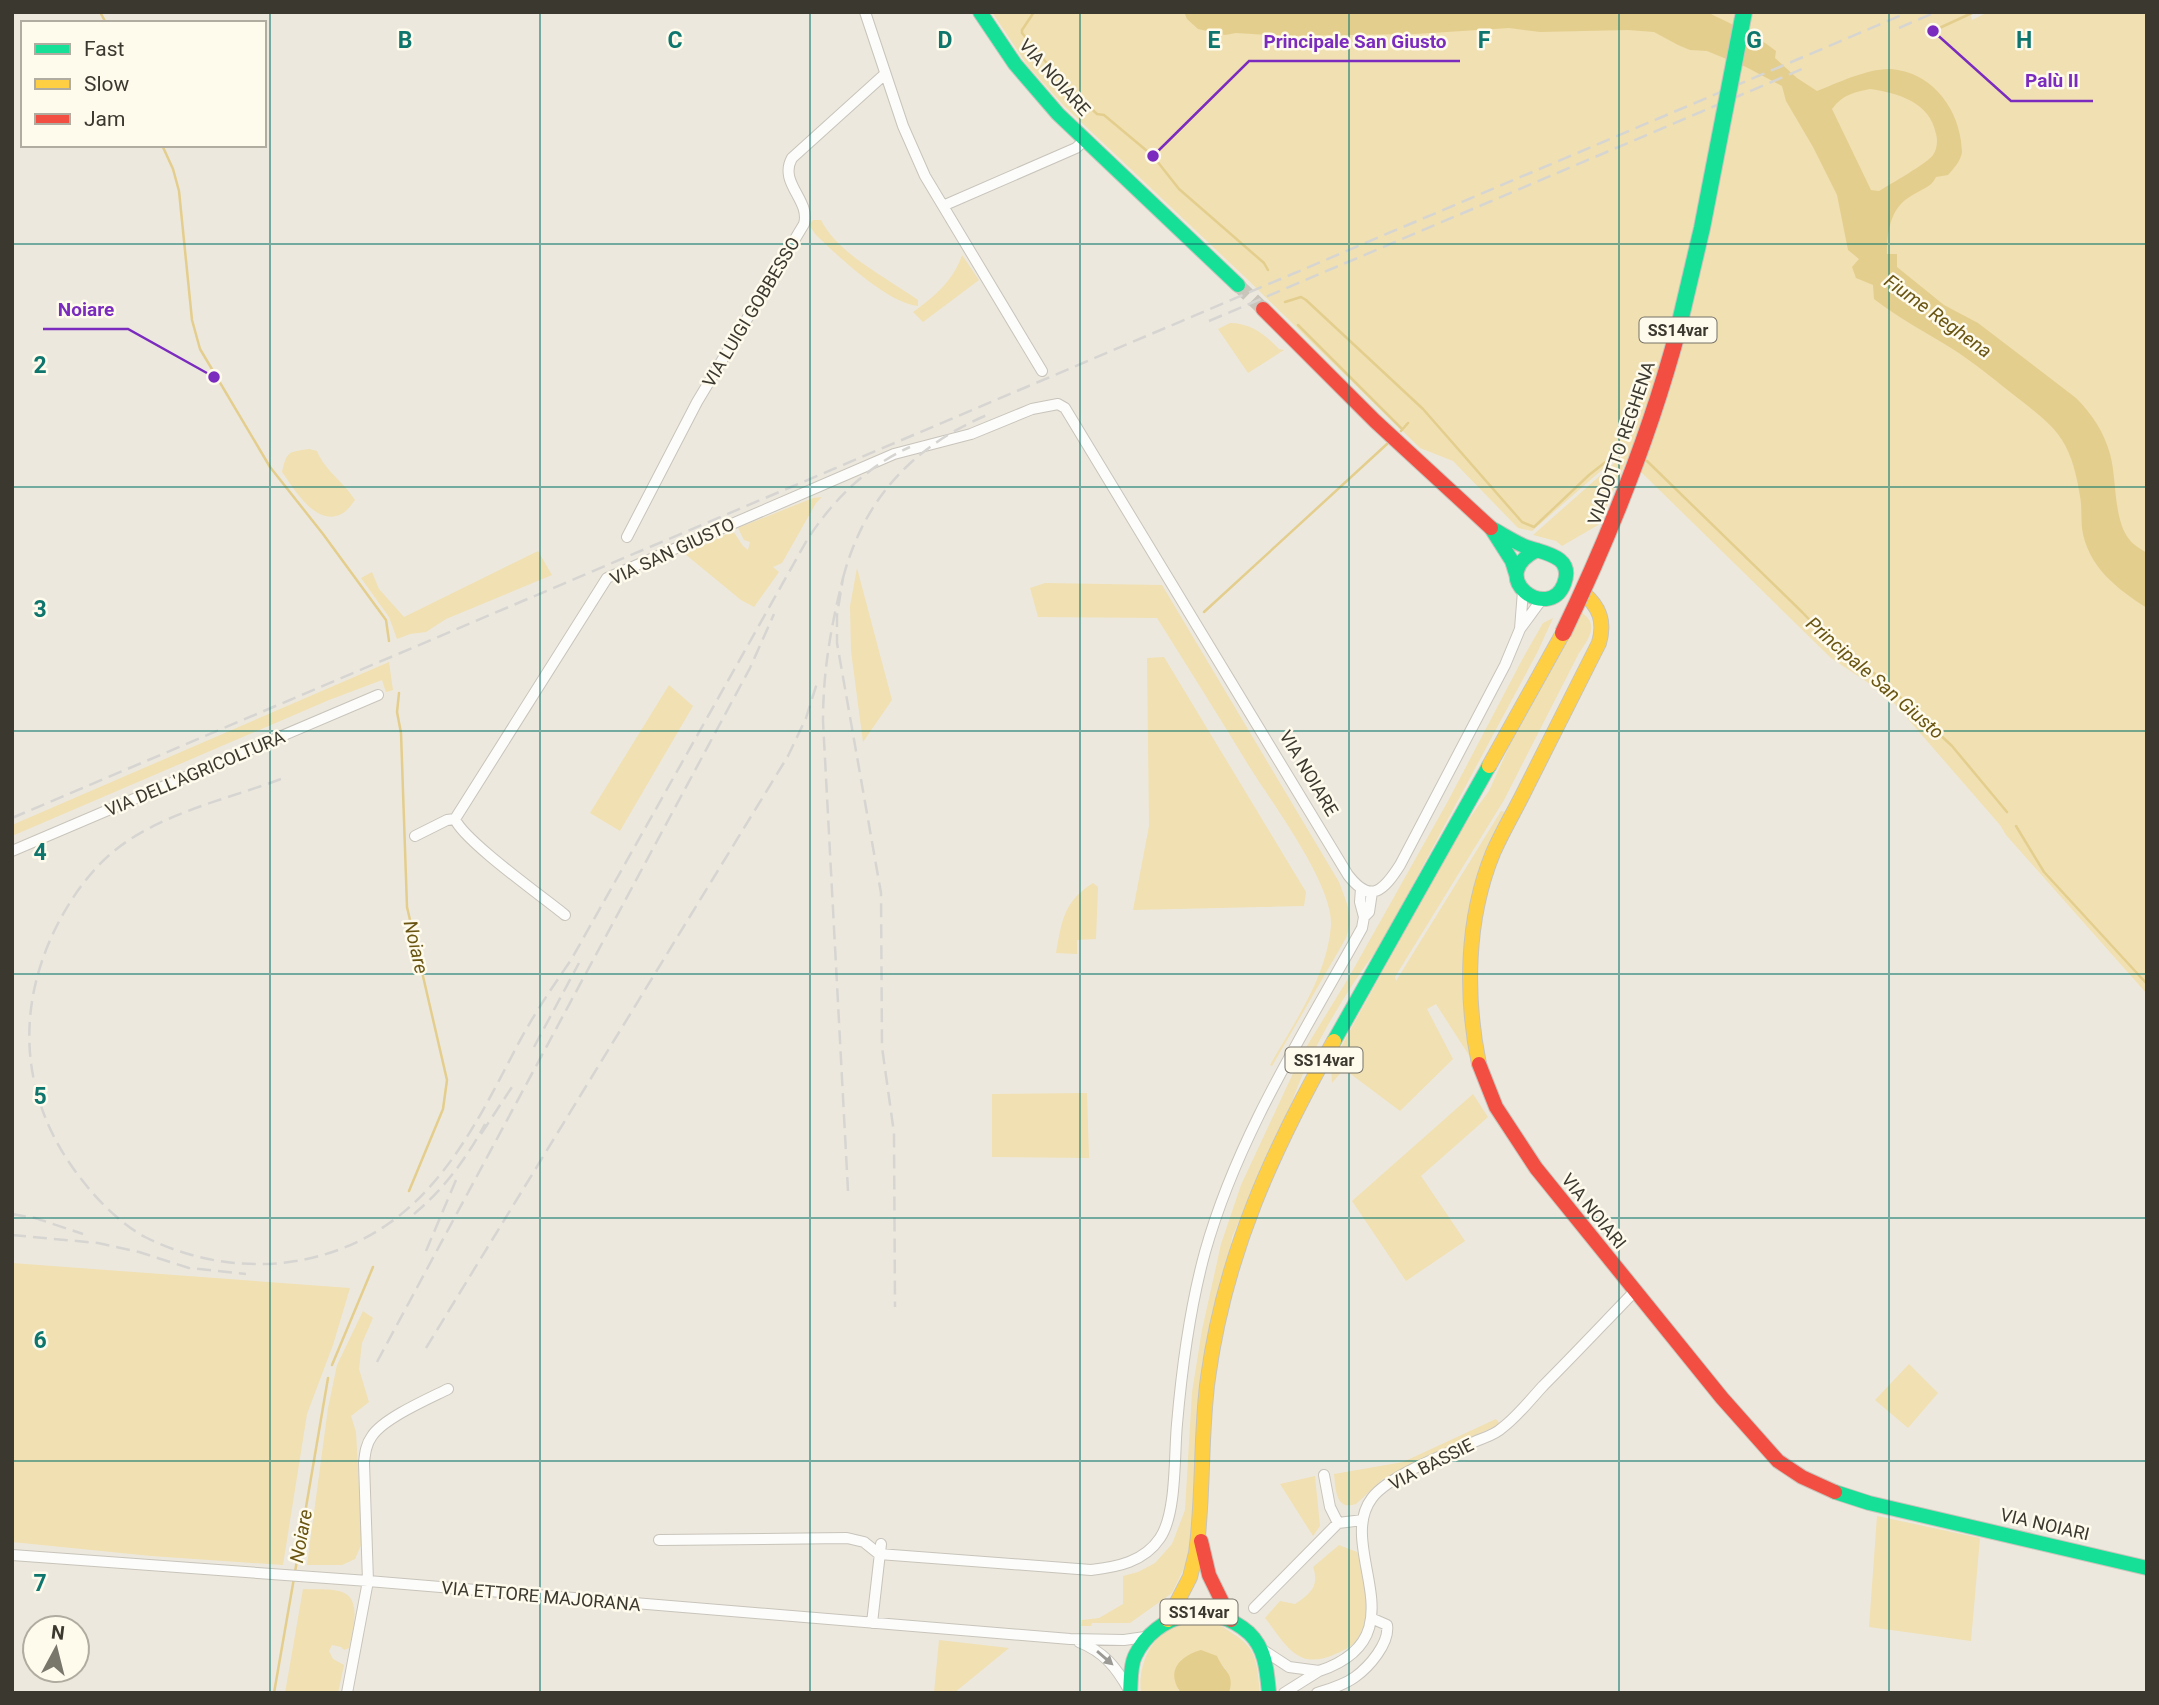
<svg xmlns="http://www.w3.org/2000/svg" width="2159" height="1705" font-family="Roboto,sans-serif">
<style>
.green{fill:#f0e0b2}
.water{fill:#e4ce8d;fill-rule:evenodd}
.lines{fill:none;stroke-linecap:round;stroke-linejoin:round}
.stream{stroke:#e4ce8d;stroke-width:2.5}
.secondary-tunnel{stroke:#c9c5ba;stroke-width:14;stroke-dasharray:14 7;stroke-linecap:butt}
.street-casing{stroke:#c8c4bb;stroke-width:12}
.fast-casing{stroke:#c8c4bb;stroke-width:16}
.slow-casing{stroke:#c8c4bb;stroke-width:16}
.jam-casing{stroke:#c8c4bb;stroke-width:16}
.street{stroke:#fcfcfa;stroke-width:10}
.fast{stroke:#16e098;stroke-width:14}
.slow{stroke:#ffcf43;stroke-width:14}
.jam{stroke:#f24e42;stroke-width:14}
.rail{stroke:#d6d5d2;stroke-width:2.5;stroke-dasharray:14 7;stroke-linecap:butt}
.fast-bridge-casing{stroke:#c8c4bb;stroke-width:18;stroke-linecap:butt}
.jam-bridge-casing{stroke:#c8c4bb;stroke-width:18;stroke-linecap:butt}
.fast-bridge{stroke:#16e098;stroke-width:16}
.jam-bridge{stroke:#f24e42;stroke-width:16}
.oneway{fill:#9c9a94}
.grid{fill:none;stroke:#0f766e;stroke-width:2;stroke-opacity:0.55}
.labels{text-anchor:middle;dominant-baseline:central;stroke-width:5;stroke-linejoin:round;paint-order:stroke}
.shield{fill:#fefaec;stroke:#767268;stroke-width:2}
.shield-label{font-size:16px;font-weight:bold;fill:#3b382f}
.street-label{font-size:18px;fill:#3b382f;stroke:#fefaec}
.water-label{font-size:19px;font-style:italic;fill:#695511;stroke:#fefaec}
.grid-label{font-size:23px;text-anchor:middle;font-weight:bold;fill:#0f766e;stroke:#fefaec;stroke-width:5;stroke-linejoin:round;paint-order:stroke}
.leader{fill:none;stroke:#7b2cbf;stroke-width:2.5}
.callout-dot{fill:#7b2cbf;stroke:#fefaec;stroke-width:2.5}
.callout-label{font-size:19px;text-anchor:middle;font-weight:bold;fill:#7b2cbf;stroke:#fefaec;stroke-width:5;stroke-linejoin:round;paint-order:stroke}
</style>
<rect width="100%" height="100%" fill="#ede8dd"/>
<path class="green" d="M992,12H1970L1972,20L1988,12H2147V994L2006,835L2000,825L1894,703L1876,688L1831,658L1643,474L1624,459L1626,462L1598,525L1562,546L1556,541L1533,535L1621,457L1619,455L1532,531L1518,528L1453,461L1420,448L1247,279L1064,106L1027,65Z
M813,220H821C838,254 887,278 918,300V306C887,303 838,256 816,235L809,225Z
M962,255L979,280L923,322L913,312C934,297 954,280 962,255Z
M1230,323C1250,323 1265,334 1279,349L1284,350L1248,373L1218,329Z
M309,449L317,451C325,471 344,482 355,500C352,504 348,510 343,513C317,529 294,489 282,472C287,451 288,452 309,449Z
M822,497L816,503L782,563L773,567L779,572L754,607L741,600L685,554L733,531L743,546L748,550L750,542L744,540L738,528L813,498Z
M538,551L552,575L446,619L426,632L410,634L397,639L389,617L361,578L372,572L379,589L404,617Z
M857,568L892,700L863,742L851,651L850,606Z
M1045,583L1162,585L1339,882C1347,904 1354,915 1346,938L1272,1066L1270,1065C1295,1021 1327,977 1331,925C1333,884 1272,803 1249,766C1219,717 1188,667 1157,618L1038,617L1030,588Z
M1579,611C1600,623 1590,637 1579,653L1504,800L1395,977L1396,981L1501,811L1506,812C1493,844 1477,876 1470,909C1458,959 1463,1010 1472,1060L1436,1004L1427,1009L1453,1059L1400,1111L1344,1069L1332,1083L1331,1065L1460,831L1489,791L1512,740Z
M1553,618L1538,651L1381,944C1348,988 1308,1053 1291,1105L1232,1237L1190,1544L1185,1566L1172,1593L1130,1623H1092L1091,1626H1081L1082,1620L1099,1618L1123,1604V1576L1138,1572L1155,1563L1172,1544L1185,1510L1192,1392L1202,1330L1221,1244L1241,1185L1302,1054L1349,977L1448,801L1523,658L1543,623Z
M1164,657L1306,892L1304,906L1133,910L1149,826L1147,658Z
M389,662L393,690L386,692L382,680L329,700L12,836V825Z
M669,685L693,706L620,831L590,813Z
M1093,883L1098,887L1096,939L1077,940V954L1056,953C1062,921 1063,902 1093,883Z
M1087,1093L1089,1158L992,1157V1094Z
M1473,1094L1488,1117L1421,1176L1465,1241L1406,1281L1352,1201Z
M12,1263L350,1288L333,1345L307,1414L283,1565L151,1556L12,1542Z
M363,1311L373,1318L362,1343L359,1369L369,1402L351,1416L356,1432L362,1543L355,1559L342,1565H307L328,1408L337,1365Z
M1909,1364L1938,1393L1908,1428L1875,1400Z
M1496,1419L1499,1423L1496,1426L1424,1458L1383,1479L1356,1504C1335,1511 1336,1489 1334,1474L1403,1462Z
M1315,1476L1320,1526L1313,1536L1280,1484Z
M1877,1516L1980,1538L1971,1641L1869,1627Z
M1339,1545L1357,1552C1368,1578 1374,1616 1356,1641C1352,1647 1340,1652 1333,1655C1324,1659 1311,1662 1301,1657C1286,1650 1275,1630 1265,1618L1280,1601L1295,1604C1310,1594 1320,1586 1313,1567Z
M303,1589C315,1590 331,1588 342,1592C363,1599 352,1633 349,1648L344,1650L341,1647L332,1645L329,1651L333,1659L344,1665L338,1693H285Z
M1216,1623C1254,1646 1256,1648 1260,1693H1229C1232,1681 1229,1672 1221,1664L1178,1689L1181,1693H1141C1137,1665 1153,1629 1183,1624C1194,1623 1205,1623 1216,1623Z
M939,1640L1009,1648L954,1693H934Z"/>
<path class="water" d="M1184,12H1707C1731,24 1755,34 1776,51L1775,58L1797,78L1817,91C1837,83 1869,68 1891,69C1929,72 1956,104 1961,141C1961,143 1962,150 1962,152C1961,161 1953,169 1948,175L1936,177C1931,188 1921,189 1911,196C1890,208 1887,232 1887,254H1897V267L1944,305L1978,323L2076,398C2092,414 2104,432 2110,454C2117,478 2113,519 2129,539C2133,545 2141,549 2147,553V608C2117,589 2087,566 2082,528C2081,517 2082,506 2080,496C2077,477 2072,455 2062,440C2052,424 2034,411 2019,399C1997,382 1975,363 1951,348C1925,332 1899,318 1874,299L1873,285L1856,278L1852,267L1859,259L1848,250L1837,195L1813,147L1786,101L1782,86L1746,67L1707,51L1690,50L1678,45L1654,32L1628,30L1540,32L1509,28L1415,34L1282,36L1236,33L1225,35L1198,29L1187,19ZM1870,89C1898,93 1930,102 1936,134C1938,140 1937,150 1933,155C1929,162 1889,185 1879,191L1871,190L1832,109C1842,95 1854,92 1870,89Z
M1201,1650L1217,1656C1224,1673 1235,1672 1229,1693H1181C1165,1671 1180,1656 1201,1650Z"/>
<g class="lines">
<path class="stream" d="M100,12L106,23
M1034,12L1022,30V33L1059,78L1097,114L1104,115L1153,156L1179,189L1264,263L1268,270
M1933,31L1974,12
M162,145L173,169L179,191L192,320L200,349L270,467L323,534L386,620L389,641
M1285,302L1301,297L1306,300L1423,409L1522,522L1534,527L1589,475L1617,453
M1298,325L1402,429
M1401,431L1408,423
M1647,461L1802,612L1847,659L1874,673L1952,746L2007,812
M1204,612L1387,444
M399,693L397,712L401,733L407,907L447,1080L443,1109L409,1191
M2016,826L2044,872L2147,984
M332,1365L373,1267
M295,1572L328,1378
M274,1693L294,1578"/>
<path class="secondary-tunnel" d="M1238,285L1263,309"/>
<defs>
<path id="street" d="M865,12L903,126L925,176L1042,371
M945,205L1076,148L1086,139
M627,537L697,402L804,224C811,200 778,183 792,158L885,74
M1523,591L1520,629L1542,599
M415,836L447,820L455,819
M12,851L378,695
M1361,889L1360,902L1364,917L1369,912L1372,892
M565,915C543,897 463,840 455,819L607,578L894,454L971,434L1032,409L1058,404L1065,408L1348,875C1371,905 1384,890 1400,865L1505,665L1520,629
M1324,1475L1330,1507L1338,1523
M659,1540L847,1538L864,1542L879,1554L1091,1570C1117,1567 1144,1562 1160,1538C1177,1513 1174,1454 1177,1424C1182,1366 1190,1307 1205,1252C1238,1135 1304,1033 1362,928L1364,917
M12,1555L368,1581L1070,1639L1124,1640L1145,1637
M1254,1608L1338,1523L1363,1520
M872,1623L881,1544
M1079,1642C1104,1652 1116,1667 1129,1690
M1263,1650L1289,1667L1319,1671L1284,1693
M1319,1671C1423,1636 1334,1548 1372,1498C1388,1476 1448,1453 1474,1442C1483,1438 1495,1435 1502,1428C1517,1417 1530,1400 1543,1386C1574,1355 1604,1323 1635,1291
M347,1693L368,1581L364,1463C365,1453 366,1444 372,1436C384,1418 428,1399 448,1389
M1317,1693C1330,1689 1344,1685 1355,1677C1369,1667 1390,1643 1387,1625L1371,1618"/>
<path id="fast" d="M980,12L1015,64L1058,114L1238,285
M1516,574L1512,561L1491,528C1502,534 1513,541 1524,546C1542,553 1575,555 1564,584C1549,623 1484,577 1537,550
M1334,1041L1489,766
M1835,1492L1869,1503L2147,1568
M1130,1693C1131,1682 1130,1666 1135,1656C1156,1612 1212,1600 1249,1633C1266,1649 1267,1672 1269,1693"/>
<path id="slow" d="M1489,766L1563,633
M1479,1064C1465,996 1466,919 1493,853C1503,830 1516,809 1527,786C1551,739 1575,691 1599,643C1605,622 1600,607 1583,593
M1168,1620L1190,1577L1196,1553C1204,1495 1200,1436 1208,1378C1225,1253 1273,1149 1334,1041"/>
<path id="jam" d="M1263,309L1375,421L1491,528
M1479,1064L1496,1107L1536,1168L1722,1398L1778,1461L1802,1477L1835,1492
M1201,1541L1209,1575L1231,1620"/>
</defs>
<use href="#street" class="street-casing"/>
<use href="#fast" class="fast-casing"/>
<use href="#slow" class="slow-casing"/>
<use href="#jam" class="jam-casing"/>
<use href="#street" class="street"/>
<use href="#fast" class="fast"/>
<use href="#slow" class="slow"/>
<use href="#jam" class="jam"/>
<path class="rail" d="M1899,28L1936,12
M1209,321L1802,69
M843,578C864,499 912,447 987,415
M281,779C225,800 161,813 114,851C85,875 62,911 48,945C13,1030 28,1115 86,1185C101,1204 123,1225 145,1237C223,1276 316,1274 388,1224C449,1182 483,1111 516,1048C532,1017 551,989 571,960L807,540C833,500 866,467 910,447
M12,818L1909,12
M534,1047L579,963
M481,1134L512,1087
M848,1191L823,721C823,671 831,626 843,578L837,615V643L881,893L882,1047L894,1133L895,1307
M12,1214L35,1218L83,1234
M414,1214C443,1190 467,1158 485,1124
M12,1235L98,1243L139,1252L189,1268L246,1274
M426,1251L456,1180
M426,1348L788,756L806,718L817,683
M377,1362L750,668L774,614"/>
<defs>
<path id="fast-bridge" d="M1678,330L1702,228L1744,12"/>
<path id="jam-bridge" d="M1563,633C1610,535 1650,435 1678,330"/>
</defs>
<use href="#fast-bridge" class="fast-bridge-casing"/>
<use href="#jam-bridge" class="jam-bridge-casing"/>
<use href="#fast-bridge" class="fast-bridge"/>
<use href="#jam-bridge" class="jam-bridge"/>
</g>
<defs><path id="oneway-solid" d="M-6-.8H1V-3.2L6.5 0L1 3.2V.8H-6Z" transform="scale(1.75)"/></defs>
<use class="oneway" href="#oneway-solid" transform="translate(1105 1658) rotate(41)"/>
<path class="grid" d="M270,12V1693M540,12V1693M810,12V1693M1080,12V1693M1349,12V1693M1619,12V1693M1889,12V1693M12,244H2147M12,487H2147M12,731H2147M12,974H2147M12,1218H2147M12,1461H2147"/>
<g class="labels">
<g class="shield">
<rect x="1639.5" y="317.5" width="77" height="25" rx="5"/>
<rect x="1285.5" y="1047.5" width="77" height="25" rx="5"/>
<rect x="1160.5" y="1599.5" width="77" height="25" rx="5"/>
</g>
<g class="shield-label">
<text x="1678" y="330">SS14var</text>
<text x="1324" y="1060">SS14var</text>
<text x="1199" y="1612">SS14var</text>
</g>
<g class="street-label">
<text transform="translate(1055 77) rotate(48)">VIA NOIARE</text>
<text transform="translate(751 312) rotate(-59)">VIA LUIGI GOBBESSO</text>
<text transform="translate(1621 443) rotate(-71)">VIADOTTO REGHENA</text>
<text transform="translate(672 551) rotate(-25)">VIA SAN GIUSTO</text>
<text transform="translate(195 773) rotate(-23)">VIA DELL'AGRICOLTURA</text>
<text transform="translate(1309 773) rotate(59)">VIA NOIARE</text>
<text transform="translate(1594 1211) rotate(51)">VIA NOIARI</text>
<text transform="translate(1431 1464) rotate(-27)">VIA BASSIE</text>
<text transform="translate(2045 1524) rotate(13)">VIA NOIARI</text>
<text transform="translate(541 1596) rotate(5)">VIA ETTORE MAJORANA</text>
</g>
<g class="water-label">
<text transform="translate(1938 316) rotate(36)">Fiume Reghena</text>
<text transform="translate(1875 678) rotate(41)">Principale San Giusto</text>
<text transform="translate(416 947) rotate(77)">Noiare</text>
<text transform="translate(301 1536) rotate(-80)">Noiare</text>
</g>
</g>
<g class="grid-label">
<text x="405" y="48">B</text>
<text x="675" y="48">C</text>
<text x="945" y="48">D</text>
<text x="1214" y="48">E</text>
<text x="1484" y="48">F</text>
<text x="1754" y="48">G</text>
<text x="2024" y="48">H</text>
<text x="40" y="373">2</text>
<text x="40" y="617">3</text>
<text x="40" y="860">4</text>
<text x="40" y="1104">5</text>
<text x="40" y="1348">6</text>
<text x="40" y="1591">7</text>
</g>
<path class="leader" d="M1153 156L1249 61H1460M1933 31L2011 101H2093M214 377L128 329H43"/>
<g class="callout-dot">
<circle cx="1153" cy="156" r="7"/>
<circle cx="1933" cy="31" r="7"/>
<circle cx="214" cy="377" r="7"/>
</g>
<g class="callout-label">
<text x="1355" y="48">Principale San Giusto</text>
<text x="2052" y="87">Palù II</text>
<text x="86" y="316">Noiare</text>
</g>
<rect width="2159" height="1705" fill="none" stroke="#3b382f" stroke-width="28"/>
<rect x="21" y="21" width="245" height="126" fill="#fefaec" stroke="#b0aca0" stroke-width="2"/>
<rect x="35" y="44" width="35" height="10" fill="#16e098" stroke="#b0aca0" stroke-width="2"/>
<text x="84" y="56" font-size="21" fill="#3b382f">Fast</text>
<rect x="35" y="79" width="35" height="10" fill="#ffcf43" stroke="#b0aca0" stroke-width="2"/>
<text x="84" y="91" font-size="21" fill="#3b382f">Slow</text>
<rect x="35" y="114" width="35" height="10" fill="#f24e42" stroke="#b0aca0" stroke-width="2"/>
<text x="84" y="126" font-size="21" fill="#3b382f">Jam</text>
<g transform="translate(56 1649) rotate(7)"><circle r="33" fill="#fefaec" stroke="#b0aca0" stroke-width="2"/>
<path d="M0-5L12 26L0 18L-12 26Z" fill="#79766c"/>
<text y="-10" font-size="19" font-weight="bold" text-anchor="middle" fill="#3b382f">N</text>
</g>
</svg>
